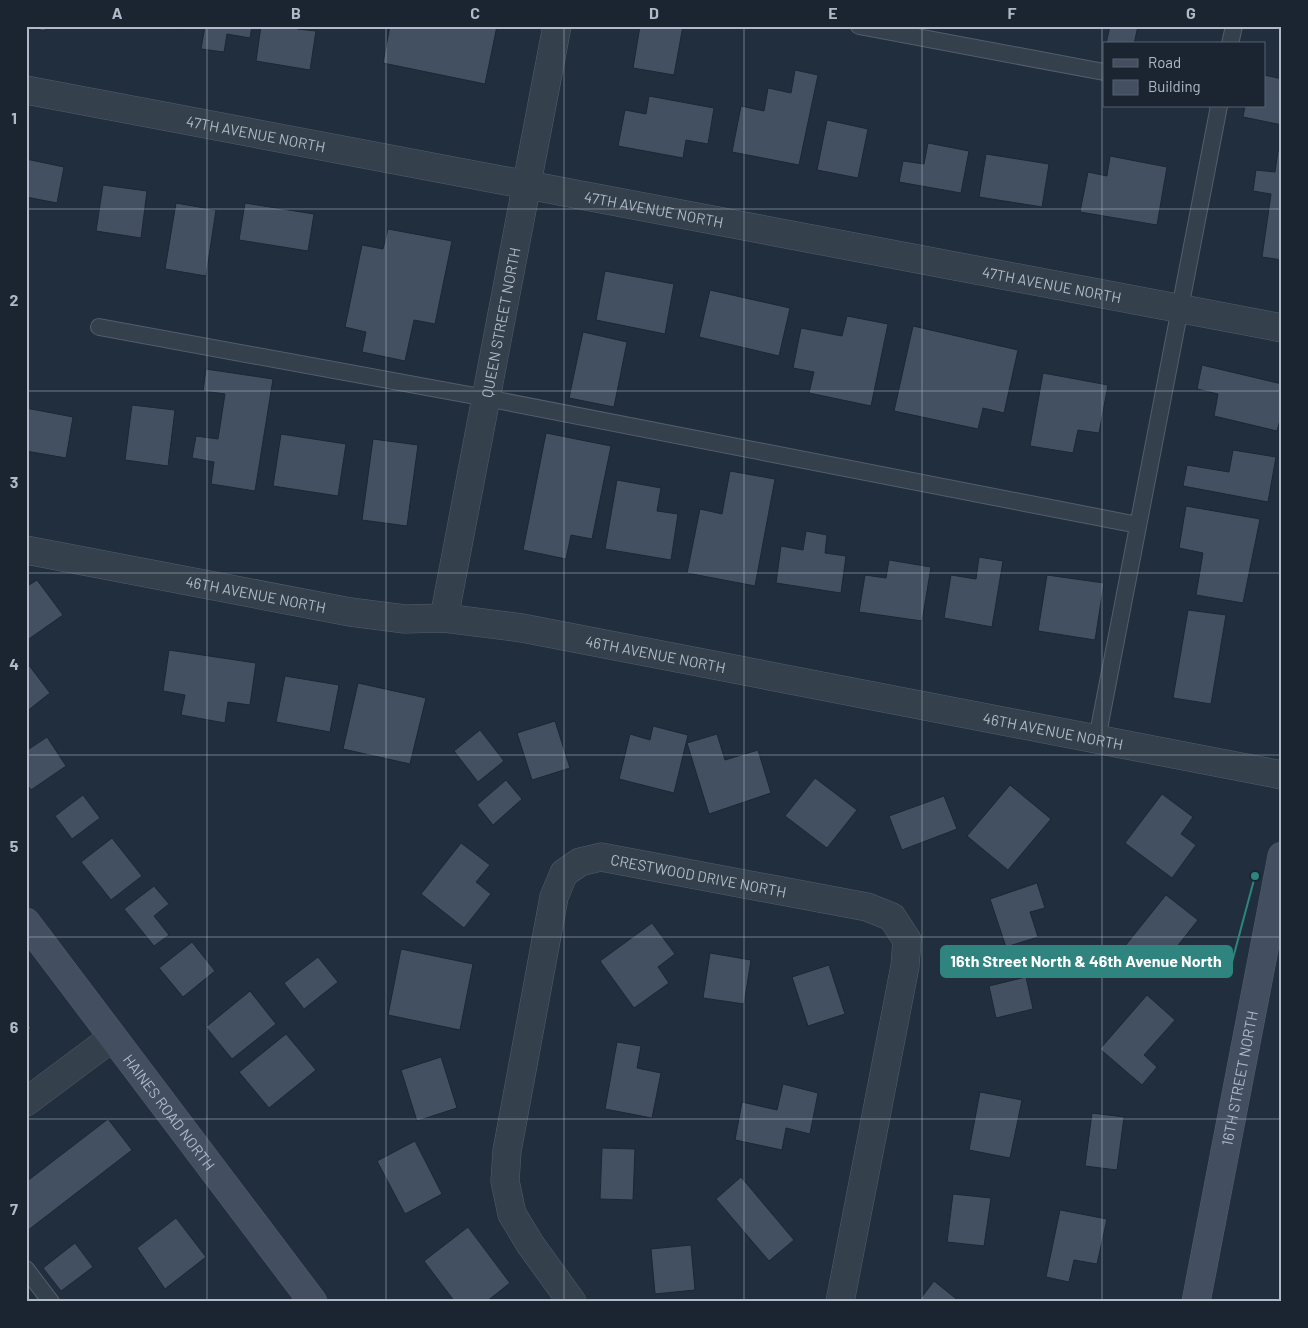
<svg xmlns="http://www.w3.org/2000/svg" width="1308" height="1328" font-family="Barlow,sans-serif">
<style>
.building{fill:#425061;stroke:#1d2734}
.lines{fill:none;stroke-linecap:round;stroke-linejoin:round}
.lane-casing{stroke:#545d6b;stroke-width:18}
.street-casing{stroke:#545d6b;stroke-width:29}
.secondary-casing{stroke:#545d6b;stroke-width:29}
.lane{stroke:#35404d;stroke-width:16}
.street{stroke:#35404d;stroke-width:28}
.secondary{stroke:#434f60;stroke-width:28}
.grid{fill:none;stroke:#b1bac8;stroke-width:1;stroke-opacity:0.55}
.labels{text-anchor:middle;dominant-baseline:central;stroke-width:4;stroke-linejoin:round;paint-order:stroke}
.street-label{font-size:15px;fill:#b1bac8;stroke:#1b2532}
.leader{fill:none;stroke:#2f8480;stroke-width:2}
.callout-dot{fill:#2f8480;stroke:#1b2532;stroke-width:2}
.callout{fill:#2f8480;stroke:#2f8480;stroke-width:2}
.callout-label{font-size:16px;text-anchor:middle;font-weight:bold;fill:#fff}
.neatline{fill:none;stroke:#b1bac8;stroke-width:2}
.grid-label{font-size:16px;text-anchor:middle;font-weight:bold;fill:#b1bac8}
</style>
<rect width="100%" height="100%" fill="#212e3d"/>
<path class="building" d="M26,26H46L45,31L26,27Z
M164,26H183L182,30Z
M205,26H252L250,38L227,34L224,52L201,49Z
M261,26H298L297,29L316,31L310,70L256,61Z
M390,26H497L485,84L383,63Z
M640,26H683L674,75L633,68Z
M1110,26H1138L1134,44H1106Z
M795,70L818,75L799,165L732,152L741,106L764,111L768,88L791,93Z
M1264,75L1282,79V125L1243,117L1245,106H1264Z
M649,96L714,108L708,144L686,140L683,158L618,146L625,110L646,114Z
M827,120L868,129L858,178L817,170Z
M928,143L969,151L961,193L899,182L903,161L924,164Z
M1278,151L1282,152V260L1262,257L1271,194L1253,191L1256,170L1275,172Z
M986,154L1049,164L1042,207L979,197Z
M1110,156L1167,167L1157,225L1080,212L1088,172L1107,176Z
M26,159L64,167L57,203L26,197Z
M103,185L147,191L141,238L96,231Z
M176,203L216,210L206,276L165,269Z
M245,203L314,214L308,251L239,240Z
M388,229L452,241L435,324L414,320L405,361L362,352L366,332L345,327L362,245L383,249Z
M605,271L674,284L665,334L596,320Z
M710,290L790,308L779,356L699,337Z
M847,316L888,324L871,406L809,393L814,372L793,368L801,328L842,336Z
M913,326L1018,350L1004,413L983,408L978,429L894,411Z
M583,332L627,342L614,407L569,398Z
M1202,365L1282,384V413L1277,431L1214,416L1218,394L1197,389Z
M206,369L273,379L255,491L211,484L214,462L192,458L196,436L218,439L225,394L203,391Z
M1043,373L1108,385L1099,433L1078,430L1073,453L1030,446Z
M132,405L175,410L168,466L125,460Z
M26,408L73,417L66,458L26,451Z
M546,433L611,446L592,539L571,535L566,559L523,550Z
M281,434L346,444L338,496L273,486Z
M373,439L418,445L407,526L362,520Z
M1233,450L1276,457L1268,502L1183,486L1187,465L1229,472Z
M730,471L775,479L755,586L687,573L700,509L722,514Z
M617,480L661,488L657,511L678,514L671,560L605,549Z
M1186,506L1260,519L1243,603L1196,595L1203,553L1179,548Z
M806,531L827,535L825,553L846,556L841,593L776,583L781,546L803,550Z
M979,557L1003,561L992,627L944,618L951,575L976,579Z
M889,560L931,567L922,621L859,612L865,575L886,578Z
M1047,575L1104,583L1095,640L1038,631Z
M37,580L63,615L26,641V587Z
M1188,610L1226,615L1211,704L1173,698Z
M169,650L256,663L250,705L228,702L225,723L181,715L185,695L163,691Z
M28,664L50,693L26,712V666Z
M285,676L339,685L330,732L276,722Z
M358,683L426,698L410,764L343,749Z
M555,721L570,768L532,780L517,733Z
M653,726L688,735L674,793L619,779L630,734L650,740Z
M480,730L504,761L478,782L454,751Z
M717,734L725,760L758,750L771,793L709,814L687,743Z
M47,737L66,766L31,790L26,783V751Z
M815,778L857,810L827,848L785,816Z
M506,780L522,799L493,825L477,805Z
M1010,785L1051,819L1008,870L967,836Z
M1162,794L1193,817L1181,834L1196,845L1172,878L1125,843Z
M83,795L100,818L72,839L55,816Z
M944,796L957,829L902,850L889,816Z
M112,838L142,876L111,900L81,862Z
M461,843L490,865L476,882L491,894L464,928L421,894Z
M1037,883L1045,908L1030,912L1038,937L1006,947L990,899Z
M154,886L169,904L154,916L169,935L154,946L124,909Z
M1166,895L1198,920L1153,977L1121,951Z
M652,923L675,954L658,967L669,983L634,1008L600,961Z
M192,942L215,971L183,997L159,968Z
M401,949L473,964L460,1030L388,1015Z
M710,953L751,960L744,1004L703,998Z
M318,957L338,982L304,1009L284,983Z
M829,965L845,1014L808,1026L792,977Z
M1026,977L1033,1009L996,1018L989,986Z
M250,991L276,1024L232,1059L206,1027Z
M1147,995L1175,1020L1144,1055L1157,1067L1142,1085L1100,1049Z
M26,1021L31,1028L26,1032Z
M286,1034L316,1070L269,1108L239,1072Z
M617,1042L641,1046L637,1068L661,1073L652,1118L605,1109Z
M441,1057L457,1108L417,1121L401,1070Z
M783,1084L818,1093L810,1134L786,1128L782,1150L735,1140L742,1102L777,1110Z
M980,1092L1022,1100L1010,1158L969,1150Z
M1092,1113L1124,1117L1117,1170L1085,1166Z
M108,1119L132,1150L27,1231L26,1182Z
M415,1141L442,1194L405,1214L377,1161Z
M602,1148L635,1149L633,1200L600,1199Z
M741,1177L794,1240L769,1261L716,1199Z
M953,1194L991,1198L984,1246L947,1242Z
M1060,1210L1107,1219L1097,1264L1074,1260L1069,1282L1046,1277Z
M176,1218L206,1257L165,1289L137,1248Z
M468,1227L510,1283L486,1302H455L424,1261Z
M75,1243L93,1267L61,1291L43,1268Z
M691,1245L695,1290L655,1294L651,1249Z
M934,1281L960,1302H918Z"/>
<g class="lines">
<defs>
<path id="lane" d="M859,26L1104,72
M1230,44L1234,26
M99,327L486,398L1138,525
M1097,739L1219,106
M26,1269L51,1302"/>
<g id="street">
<path id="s1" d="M26,90L1282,328"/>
<path id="s2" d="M26,550L350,612L405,619L444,618L522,628L1282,775"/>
<path id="s3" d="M444,618L557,26"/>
<path d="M26,1102L113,1037"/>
<path id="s4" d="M572,1302L530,1244L512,1214L505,1181L507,1151L554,897L564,873L580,862L601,857L867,907L892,917L907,940L905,966L840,1302"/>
</g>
<g id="secondary">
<path id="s5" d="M26,922L313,1302"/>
<path id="s6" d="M1196,1302L1282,856"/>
</g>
</defs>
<use href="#lane" class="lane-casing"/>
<use href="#street" class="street-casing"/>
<use href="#secondary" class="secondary-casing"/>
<use href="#lane" class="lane"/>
<use href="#street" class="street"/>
<use href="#secondary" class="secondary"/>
</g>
<path class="grid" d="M207,26V1302M386,26V1302M564,26V1302M744,26V1302M922,26V1302M1102,26V1302M26,209H1282M26,391H1282M26,573H1282M26,755H1282M26,937H1282M26,1119H1282"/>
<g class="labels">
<g class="street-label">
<text stroke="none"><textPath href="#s1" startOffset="234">47TH AVENUE NORTH</textPath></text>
<text stroke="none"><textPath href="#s1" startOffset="639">47TH AVENUE NORTH</textPath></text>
<text stroke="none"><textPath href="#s1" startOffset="1044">47TH AVENUE NORTH</textPath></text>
<text stroke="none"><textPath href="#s3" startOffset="301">QUEEN STREET NORTH</textPath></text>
<text stroke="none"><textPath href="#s2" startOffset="234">46TH AVENUE NORTH</textPath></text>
<text stroke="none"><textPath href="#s2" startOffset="639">46TH AVENUE NORTH</textPath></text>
<text stroke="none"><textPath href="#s2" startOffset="1044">46TH AVENUE NORTH</textPath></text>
<text stroke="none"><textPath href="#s4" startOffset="595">CRESTWOOD DRIVE NORTH</textPath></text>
<text stroke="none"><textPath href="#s6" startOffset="228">16TH STREET NORTH</textPath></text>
<text stroke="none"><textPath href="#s5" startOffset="238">HAINES ROAD NORTH</textPath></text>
</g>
</g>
<path class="leader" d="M1255 876L1232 962"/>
<circle class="callout-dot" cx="1255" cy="876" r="5"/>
<rect class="callout" x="941" y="946" width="291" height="31" rx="5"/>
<g class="callout-label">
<text x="1086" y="967">16th Street North &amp; 46th Avenue North</text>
</g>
<rect width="1308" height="1328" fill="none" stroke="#1b2532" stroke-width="55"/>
<rect x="1103" y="42" width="162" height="65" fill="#1b2532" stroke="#57616e"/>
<rect x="1113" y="59" width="25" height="8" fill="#434f60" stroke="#57616e"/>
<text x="1148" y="68" font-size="15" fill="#b1bac8">Road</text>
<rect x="1113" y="80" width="25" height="15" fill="#425061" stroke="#57616e"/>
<text x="1148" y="92" font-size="15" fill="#b1bac8">Building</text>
<rect x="28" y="28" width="1252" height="1272" class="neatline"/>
<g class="grid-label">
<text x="117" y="19">A</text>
<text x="296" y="19">B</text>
<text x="475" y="19">C</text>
<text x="654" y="19">D</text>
<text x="833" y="19">E</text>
<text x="1012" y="19">F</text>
<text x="1191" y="19">G</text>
<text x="14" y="124">1</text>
<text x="14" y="306">2</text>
<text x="14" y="488">3</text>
<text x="14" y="670">4</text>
<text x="14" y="852">5</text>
<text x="14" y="1033">6</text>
<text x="14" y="1215">7</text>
</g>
</svg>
